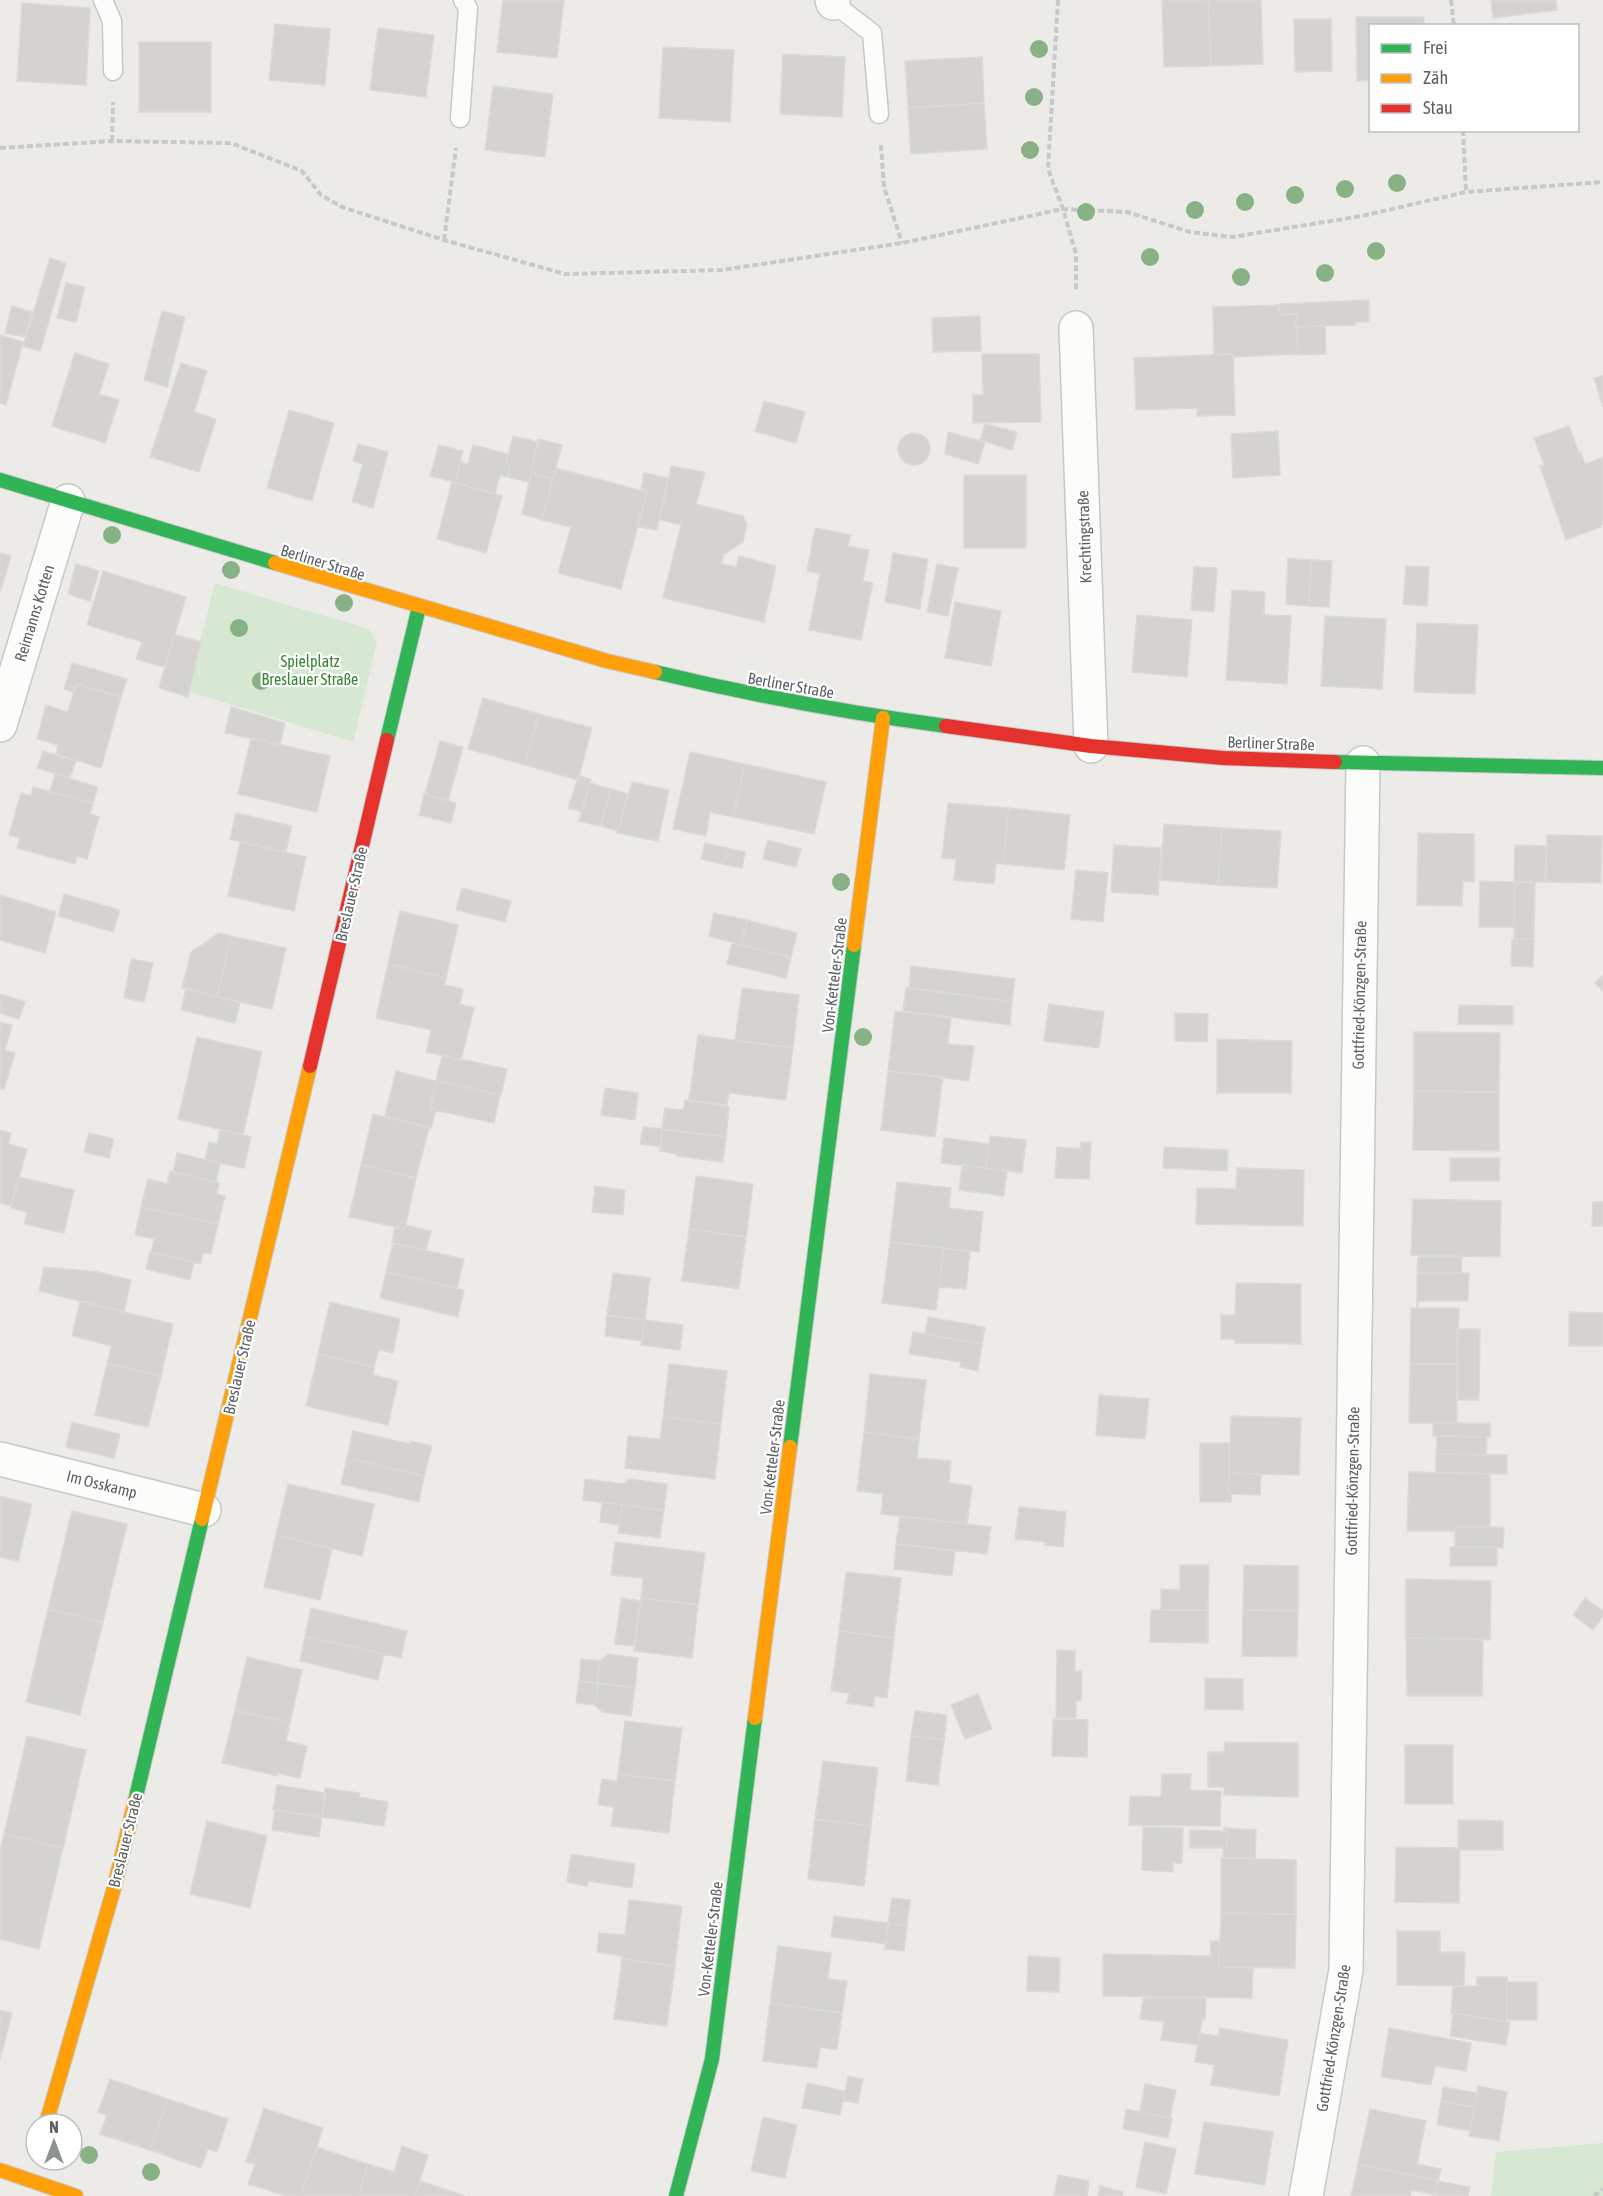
<svg xmlns="http://www.w3.org/2000/svg" width="1603" height="2196" font-family="'Asap Condensed',sans-serif">
<style>
.green{fill:#d6e8d2}
.building{fill:#d4d3d1;stroke:#dcdad6;stroke-width:1.5}
.lines{fill:none;stroke-linecap:round;stroke-linejoin:round}
.lane-casing{stroke:#c8c8c8;stroke-width:21}
.street-casing{stroke:#c8c8c8;stroke-width:36}
.fast-casing{stroke:#c9c9c9;stroke-width:16}
.slow-casing{stroke:#c9c9c9;stroke-width:16}
.jam-casing{stroke:#c9c9c9;stroke-width:16}
.path{stroke:#c6cbc8;stroke-width:4;stroke-dasharray:6 3;stroke-linecap:butt}
.lane{stroke:#fcfcfb;stroke-width:18}
.street{stroke:#fcfcfb;stroke-width:33}
.fast{stroke:#30b455;stroke-width:14}
.slow{stroke:#ff9f0a;stroke-width:14}
.jam{stroke:#e5322d;stroke-width:14}
.tree{fill:#88b285}
.labels{text-anchor:middle;dominant-baseline:central;stroke-width:4.5;stroke-linejoin:round;paint-order:stroke}
.street-label{font-size:16px;fill:#5c6165;stroke:#fff}
.park-label{font-size:16px;fill:#378435;stroke:#fff}
</style>
<rect width="100%" height="100%" fill="#ecebe7"/>
<path class="green" d="M215,583L369,629L377,642L353,742L187,691Z
M1603,2143V2196H1491L1496,2152Z"/>
<path class="building" d="M503,0H564L557,58L497,52Z
M1162,0H1208L1211,66L1164,67Z
M1208,0H1261L1263,64L1211,66Z
M1491,0H1556L1557,10L1493,18Z
M22,3L90,8L86,85L17,81Z
M1356,17H1424V26H1370V81H1357Z
M1294,19H1331L1332,71L1295,72Z
M275,24L330,29L325,85L269,80Z
M378,28L434,35L426,97L370,90Z
M139,42H211V112H139Z
M663,47L734,50L730,122L659,118Z
M783,54L845,57L842,117L780,114Z
M982,57L984,103L908,108L905,61Z
M493,86L553,94L545,157L485,150Z
M984,103L987,149L911,154L908,108Z
M50,258L66,263L40,351L23,346Z
M66,283L85,287L76,322L57,318Z
M1369,300V322H1355V325L1296,327V314L1280,315L1279,304Z
M1279,305L1280,315L1296,314L1298,354L1233,357V354L1214,355L1213,307Z
M12,306L32,312L25,337L5,333Z
M162,311L185,317L167,387L144,380Z
M980,316L981,351L933,352L932,318Z
M1325,326L1326,354L1298,355L1296,327Z
M0,335L23,342L6,405L0,403Z
M75,353L109,364L99,394L119,400L105,443L52,426Z
M982,354H1039L1041,422L973,423V395H983Z
M1233,354L1235,415L1197,416V408L1136,410L1134,358Z
M181,363L207,371L194,412L216,419L199,472L150,457Z
M1603,376V407L1594,378Z
M764,401L805,412L796,443L755,431Z
M289,410L334,423L312,501L267,488Z
M985,424L1017,432L1012,450L980,440Z
M1569,426L1579,453L1581,452L1585,464L1603,457V524L1601,525V527L1566,540L1540,466L1544,465L1534,438Z
M1278,431L1280,475L1233,478L1231,434Z
M948,432L985,442L978,464L945,454Z
M898 449a16 16 0 1 1 32 0a16 16 0 1 1-32 0Z
M513,436L538,442L529,482L507,477L510,466L506,464Z
M538,439L562,445L553,479L531,473Z
M358,444L388,452L373,508L352,502L363,464L353,461Z
M439,445L463,451L455,482L430,476Z
M473,445L509,454L506,464L510,466L507,477L500,475L495,494L455,482L460,462L468,464Z
M671,466L705,472L696,504L743,516L747,524L743,542L723,555L722,564L736,567L739,556L776,566L764,622L663,598L681,525L660,520Z
M556,468L647,492L621,589L558,573L571,527L542,520Z
M531,473L553,479L542,520L522,514Z
M644,473L668,478L657,530L637,527L647,492L641,490Z
M964,475H1026V548H964Z
M452,482L502,496L486,553L437,539Z
M815,528L851,535L848,546L869,550L863,581L873,583L861,640L809,630L820,574L807,571Z
M0,553L11,556L0,593Z
M893,553L928,559L920,609L885,602Z
M1288,558L1312,560L1308,606L1286,604Z
M1312,560L1332,561L1329,607L1308,606Z
M76,564L99,571L90,601L68,594Z
M937,564L958,568L948,616L927,612Z
M1406,566L1429,567L1427,606L1403,604Z
M1194,567L1217,568L1214,612L1191,610Z
M103,571L186,597L165,667L136,659L142,642L87,625Z
M1232,590L1265,592L1264,615L1291,616L1287,684L1226,680Z
M955,602L1001,611L991,666L945,658Z
M1137,615L1192,620L1187,677L1132,672Z
M1325,616L1386,619L1382,689L1321,686Z
M1417,623L1478,625L1475,694L1414,692Z
M174,634L201,642L188,697L159,688Z
M72,663L127,679L121,697L76,684L73,692L64,689Z
M76,684L121,697L101,768L56,754L58,745L37,739L46,705L68,712Z
M483,698L539,714L525,765L468,749Z
M231,707L285,723L280,745L225,733Z
M539,714L592,728L578,780L525,765Z
M251,738L330,756L317,812L238,794Z
M440,741L463,747L448,801L425,794Z
M43,751L76,761L70,778L37,768Z
M690,752L745,764L733,817L710,812L706,836L673,829Z
M745,764L826,782L814,834L733,817Z
M55,774L98,787L93,803L50,792Z
M579,775L591,780L582,812L568,808Z
M632,782L669,790L658,841L617,833Z
M590,783L611,789L600,826L579,821Z
M33,787L93,803L90,814L99,817L87,859L77,856L75,864L17,848L20,838L9,835L21,793L31,796Z
M611,789L628,794L618,831L601,826Z
M424,794L456,803L451,823L419,815Z
M948,803L1009,808L1003,864L996,863L994,884L954,880L956,859L942,858Z
M1009,808L1070,815L1064,870L1003,864Z
M236,813L292,826L286,852L230,839Z
M1164,824L1222,828L1218,885L1160,880Z
M1222,828L1281,831L1277,888L1218,885Z
M1418,833L1474,834V882L1463,881L1462,906L1417,905Z
M1547,835L1602,836L1601,883L1546,882Z
M768,840L801,849L796,867L763,859Z
M240,842L306,857L294,911L228,896Z
M705,843L727,848L723,864L701,859Z
M1114,845L1161,848L1158,895L1111,892Z
M1515,845L1546,846L1545,882H1514Z
M727,848L745,852L742,868L723,864Z
M1076,870L1108,873L1103,922L1071,919Z
M1480,881L1514,882V927H1479Z
M1514,882H1535L1534,939H1514Z
M462,888L511,901L505,922L456,910Z
M64,894L120,910L113,932L58,916Z
M0,895L56,912L45,953L0,940Z
M400,911L458,925L446,978L388,964Z
M714,913L747,920L741,945L709,936Z
M747,920L797,933L791,957L741,945Z
M219,933L231,936L217,997L182,988L191,952Z
M231,936L286,948L272,1009L217,997Z
M1512,939H1534L1533,967L1511,966Z
M732,943L791,957L786,978L727,964Z
M131,959L153,963L144,1002L124,998Z
M388,964L446,978L444,985L463,989L460,1004L474,1008L461,1060L426,1052L431,1030L376,1018Z
M911,966L1015,979L1012,1002L909,988Z
M1603,975V991L1595,983Z
M906,987L1012,1002L1010,1025L903,1011Z
M186,988L240,1003L235,1023L181,1010Z
M742,988L799,995L793,1048L735,1040Z
M0,994L25,1002L19,1019L0,1013Z
M1049,1004L1104,1012L1099,1048L1044,1041Z
M1459,1005L1513,1006V1025L1458,1024Z
M895,1011L951,1018L948,1044L974,1046L969,1081L888,1071Z
M1175,1013L1208,1014L1207,1042L1175,1041Z
M0,1022L12,1025L5,1050L15,1053L4,1089L0,1088Z
M1414,1032L1500,1033L1499,1092L1414,1091Z
M698,1035L793,1048L786,1100L729,1093L727,1105L689,1100Z
M197,1037L262,1052L243,1135L178,1119Z
M1217,1039L1292,1041L1291,1093H1217Z
M442,1055L507,1069L501,1095L436,1081Z
M396,1071L436,1081L430,1109L436,1110L431,1128L385,1116Z
M888,1071L943,1077L935,1137L881,1130Z
M436,1081L500,1095L494,1123L430,1109Z
M605,1088L638,1093L635,1120L601,1115Z
M1414,1091L1499,1092V1151L1413,1150Z
M685,1100L729,1107L726,1137L662,1129L665,1108L683,1110Z
M373,1114L429,1128L416,1178L361,1165Z
M643,1127L662,1129L660,1147L640,1144Z
M220,1129L251,1137L244,1168L205,1160L209,1142L217,1144Z
M662,1129L726,1137L723,1162L677,1156V1154L660,1151Z
M0,1130L11,1133L9,1144L27,1149L11,1206L0,1203Z
M89,1133L114,1139L109,1158L84,1152Z
M990,1136L1026,1140L1022,1173L986,1168Z
M944,1138L989,1144L986,1168L941,1163Z
M1081,1142H1091L1089,1179L1055,1178L1057,1147L1080,1149Z
M1164,1147L1228,1150L1227,1171L1163,1168Z
M177,1153L220,1163L216,1182L173,1172Z
M1450,1158H1500L1499,1181H1450Z
M361,1165L416,1178L405,1229L349,1217Z
M962,1165L1007,1171L1004,1196L959,1190Z
M1237,1168L1304,1170L1303,1226L1196,1224L1197,1188L1236,1189Z
M170,1171L219,1183L217,1194L225,1196L218,1224L141,1207L148,1179L167,1184Z
M696,1176L753,1184L746,1237L689,1229Z
M19,1177L74,1190L64,1233L24,1224L27,1212L11,1208Z
M897,1182L951,1188L949,1208L983,1212L979,1252L890,1242Z
M595,1186L625,1190L623,1215L592,1212Z
M1413,1199L1501,1201L1500,1257L1411,1255Z
M1593,1202H1603V1226H1592Z
M141,1207L218,1224L211,1254L203,1253L201,1264L151,1252L154,1239L135,1235Z
M406,1225L431,1231L426,1250L392,1243L395,1227L405,1229Z
M689,1229L746,1237L739,1289L682,1281Z
M890,1242L944,1248L936,1310L882,1303Z
M393,1243L464,1259L457,1288L386,1272Z
M944,1248L970,1252L966,1289L939,1287Z
M150,1252L194,1262L190,1280L146,1269Z
M1418,1257H1462L1461,1273H1417Z
M44,1267L99,1272L131,1280L124,1312L39,1291Z
M386,1272L464,1290L458,1317L380,1298Z
M613,1273L650,1278L645,1320L607,1315Z
M1417,1273H1469L1468,1301H1419L1417,1308Z
M1236,1283L1301,1284V1344L1235,1343V1339H1221V1315H1235Z
M80,1301L173,1324L161,1376L107,1363L112,1346L72,1336Z
M330,1302L400,1319L393,1353L379,1350L374,1367L318,1354Z
M1411,1308H1459L1457,1364H1410Z
M1569,1312L1603,1313V1346H1569Z
M607,1315L645,1320L642,1341L605,1336Z
M928,1317L985,1327L982,1344L925,1334Z
M645,1320L683,1325L680,1350L641,1345Z
M1457,1329H1480L1479,1400H1458Z
M913,1332L982,1344L978,1371L960,1367L961,1362L909,1354Z
M318,1354L374,1367L373,1375L398,1381L388,1425L306,1406Z
M107,1363L161,1376L148,1427L95,1415Z
M669,1364L727,1371L721,1424L663,1417Z
M1410,1364H1457V1423H1409Z
M870,1374L926,1380L919,1439L864,1432Z
M1099,1395L1149,1399L1145,1439L1096,1435Z
M1231,1416L1301,1418L1299,1475L1229,1473Z
M663,1417L721,1424L715,1479L625,1468L628,1436L660,1439Z
M72,1422L120,1434L114,1458L66,1447Z
M1433,1423H1490V1437L1433,1436Z
M353,1431L410,1444V1441L432,1446L424,1476L347,1458Z
M864,1432L919,1439L917,1458L951,1461L949,1483L972,1486L967,1524L881,1514L883,1494L857,1491Z
M1437,1436L1487,1437L1486,1455L1436,1454Z
M1200,1443H1229L1228,1494H1231V1502H1200Z
M1436,1454L1507,1455V1474L1436,1472Z
M347,1458L424,1476L419,1502L341,1484Z
M1409,1472L1490,1474V1527H1455V1531H1407Z
M1229,1473L1261,1474L1260,1495L1228,1494Z
M585,1479L623,1484L629,1479L667,1484L664,1510L583,1500Z
M288,1484L374,1504L362,1556L276,1535Z
M0,1496L32,1504L18,1561L0,1557Z
M602,1502L622,1505L619,1525L600,1522Z
M622,1505L664,1510L660,1538L618,1533Z
M1019,1507L1066,1512L1063,1547L1045,1545V1542L1015,1539Z
M72,1511L127,1524L103,1622L48,1609Z
M900,1516L991,1527L987,1554L896,1544Z
M1455,1527H1504L1503,1548L1455,1547Z
M276,1535L332,1549L320,1600L264,1587Z
M615,1542L705,1553L698,1605L641,1598L643,1578L611,1575Z
M896,1544L955,1551L952,1576L894,1569Z
M1450,1547H1497V1566H1450Z
M1180,1565H1209L1208,1610H1161V1589L1180,1590Z
M1244,1565L1298,1566V1611L1243,1610Z
M846,1572L901,1578L894,1638L839,1631Z
M1406,1579L1491,1581L1490,1640L1406,1638Z
M621,1598L640,1601L634,1646L615,1644Z
M641,1598L698,1605L692,1658L634,1651Z
M1585,1598L1603,1611V1616L1593,1630L1573,1615Z
M311,1608L407,1631L401,1658L305,1636Z
M48,1609L103,1622L80,1715L26,1702Z
M1151,1610H1208V1643L1150,1642Z
M1243,1610L1298,1611L1297,1657L1242,1656Z
M839,1631L894,1638L887,1698L874,1696V1707L847,1703L849,1693L831,1691Z
M305,1636L384,1654L378,1680L300,1661Z
M1406,1638L1483,1639L1482,1696H1407Z
M1057,1650L1075,1651V1671H1082L1081,1701H1076V1718H1056Z
M608,1654L638,1658L635,1688L597,1683L600,1661Z
M247,1657L302,1670L290,1723L235,1710Z
M581,1659L600,1661L597,1683L579,1681Z
M1205,1678L1243,1679V1710L1205,1709Z
M579,1681L598,1683L595,1705L576,1703Z
M598,1683L635,1688L631,1716L602,1712L595,1705Z
M978,1694L992,1729L965,1739L951,1705Z
M235,1710L290,1723L286,1741L307,1746L300,1778L278,1773V1776L222,1763Z
M915,1711L947,1715L944,1740L911,1736Z
M1053,1719L1088,1720L1087,1757L1052,1756Z
M625,1721L682,1728L675,1781L618,1774Z
M27,1736L86,1750L63,1848L4,1834Z
M911,1736L944,1740L938,1785L906,1781Z
M1225,1742L1298,1743V1797L1224,1795V1787H1208V1752H1224Z
M1405,1745H1453V1804H1405Z
M823,1761L878,1768L871,1826L815,1819Z
M618,1774L675,1781L669,1833L611,1826L614,1807L598,1805L602,1779L617,1781Z
M1162,1774H1191L1190,1790L1221,1791L1220,1826L1129,1825L1130,1796L1161,1797Z
M277,1785L326,1793L322,1817L273,1810Z
M325,1788L360,1793L359,1797L388,1802L384,1826L322,1817Z
M275,1810L322,1817L319,1837L272,1830Z
M815,1819L871,1826L864,1886L808,1879Z
M1458,1820L1503,1821V1850H1460L1458,1848Z
M207,1821L267,1836L250,1908L190,1894Z
M1143,1827L1183,1828L1182,1863H1173V1872L1142,1870Z
M1224,1828L1256,1830L1255,1858H1223V1848H1227L1228,1831L1224,1830Z
M1190,1830L1228,1831L1227,1848H1190Z
M4,1834L63,1848L39,1949L0,1939V1851Z
M1396,1847L1460,1848L1459,1903L1395,1902Z
M571,1854L635,1864L632,1888L588,1881L587,1886L567,1882Z
M1221,1858L1296,1860V1914L1221,1913Z
M892,1898L910,1900L907,1926L888,1923Z
M629,1900L682,1906L675,1966L622,1959V1956L597,1952L599,1933L625,1935Z
M1221,1913L1296,1914L1295,1968L1219,1967Z
M834,1916L888,1923L886,1944L831,1937Z
M888,1923L907,1926L904,1951L885,1949Z
M1397,1931H1440V1952H1465L1464,1986L1397,1985Z
M1210,1941H1220L1219,1967L1253,1968L1252,1998L1103,1996V1954L1211,1956Z
M778,1946L831,1953L828,1979L847,1981L842,2013L770,2003Z
M1028,1956L1060,1958L1059,1992L1027,1991Z
M622,1959L675,1966L667,2026L614,2019Z
M1477,1977H1507V2022L1451,2013L1453,1986H1477Z
M1507,1982H1537V2020H1507Z
M1206,1997L1205,2020H1202L1198,2045L1161,2040L1164,2022L1140,2019L1143,1998Z
M770,2003L842,2013L837,2050L820,2047L817,2068L763,2061Z
M0,2010L12,2013L0,2060Z
M1453,2013L1510,2022L1506,2045L1450,2036Z
M1220,2028L1288,2040L1279,2096L1211,2085L1214,2065L1195,2062L1200,2033L1218,2036Z
M1389,2028L1471,2043L1466,2071L1435,2066L1431,2085L1381,2077Z
M848,2076L863,2079L858,2103L843,2101Z
M110,2079L168,2099L150,2150L100,2134L107,2115L98,2112Z
M807,2083L845,2091L840,2115L802,2108Z
M1145,2084L1176,2090L1170,2118L1140,2112Z
M1478,2086L1507,2092L1499,2141L1469,2136Z
M1443,2087L1477,2093L1474,2107L1441,2101Z
M168,2099L228,2119L217,2152L208,2149L201,2168L150,2150Z
M1441,2101L1474,2107L1470,2131L1437,2125Z
M264,2108L323,2128L301,2196H287L248,2184L255,2164L246,2162Z
M1126,2109L1172,2118L1168,2138L1123,2129Z
M1370,2109L1426,2121L1417,2164L1441,2169L1438,2181L1358,2164Z
M763,2117L797,2125L785,2178L751,2171Z
M1204,2122L1273,2132L1265,2185L1195,2174Z
M1145,2142L1176,2149L1166,2194L1136,2187Z
M402,2146L428,2155L415,2196H358L368,2164L394,2172Z
M317,2147L368,2164L358,2196H301Z
M1358,2164L1438,2181L1435,2195L1412,2190L1410,2196H1351Z
M1058,2175L1089,2181L1087,2196H1054Z
M420,2181L465,2196H415Z
M1438,2181L1470,2187L1468,2196L1435,2195Z
M1100,2186L1123,2192L1122,2196H1098Z"/>
<g class="lines">
<defs>
<path id="lane" d="M103,0L112,21L113,71
M833,3L872,33L879,114
M460,118L468,8L463,0"/>
<path id="street" d="M832,0L833,3
M1076,328L1091,746
M0,725L68,501
M0,1459L204,1510
M1306,2196L1346,1970L1363,763"/>
<path id="fast" d="M0,480L275,563
M655,672C751,695 848,713 946,726
M387,740L419,607
M1335,762L1603,768
M790,1447L854,945
M135,1801L202,1519
M676,2196L712,2059L755,1718"/>
<path id="slow" d="M275,563L607,661L655,672
M854,945L883,718
M202,1519L310,1066
M755,1718L790,1447
M46,2124L114,1888L135,1801
M0,2170L76,2196"/>
<path id="jam" d="M946,726L1091,746L1223,758L1335,762
M310,1066L387,740"/>
</defs>
<use href="#lane" class="lane-casing"/>
<use href="#street" class="street-casing"/>
<use href="#fast" class="fast-casing"/>
<use href="#slow" class="slow-casing"/>
<use href="#jam" class="jam-casing"/>
<path class="path" d="M1058,0L1048,169L1063,209L1076,254V292
M1451,0L1454,26
M1463,130L1466,192
M112,141L113,102
M881,145L884,187L902,243
M0,148L112,141L231,143L302,171L321,195L342,207L444,240L565,274L722,270L902,243L1063,209L1127,212L1190,232L1232,237L1362,216L1466,192L1603,182
M444,240L456,148
M1594,2196L1603,2189"/>
<use href="#lane" class="lane"/>
<use href="#street" class="street"/>
<use href="#fast" class="fast"/>
<use href="#slow" class="slow"/>
<use href="#jam" class="jam"/>
</g>
<g class="tree">
<circle cx="1039" cy="49" r="9"/>
<circle cx="1034" cy="97" r="9"/>
<circle cx="1030" cy="150" r="9"/>
<circle cx="1397" cy="183" r="9"/>
<circle cx="1345" cy="189" r="9"/>
<circle cx="1295" cy="195" r="9"/>
<circle cx="1245" cy="202" r="9"/>
<circle cx="1195" cy="210" r="9"/>
<circle cx="1086" cy="212" r="9"/>
<circle cx="1376" cy="251" r="9"/>
<circle cx="1150" cy="257" r="9"/>
<circle cx="1325" cy="273" r="9"/>
<circle cx="1241" cy="277" r="9"/>
<circle cx="112" cy="535" r="9"/>
<circle cx="231" cy="570" r="9"/>
<circle cx="344" cy="603" r="9"/>
<circle cx="239" cy="628" r="9"/>
<circle cx="261" cy="681" r="9"/>
<circle cx="841" cy="882" r="9"/>
<circle cx="863" cy="1037" r="9"/>
<circle cx="89" cy="2155" r="9"/>
<circle cx="151" cy="2172" r="9"/>
</g>
<g class="labels">
<g class="street-label">
<text transform="translate(1084 537) rotate(-92)">Krechtingstraße</text>
<text transform="translate(323 562) rotate(17)">Berliner Straße</text>
<text transform="translate(34 613) rotate(-73)">Reimanns Kotten</text>
<text transform="translate(791 685) rotate(10)">Berliner Straße</text>
<text transform="translate(1271 743) rotate(2)">Berliner Straße</text>
<text transform="translate(351 894) rotate(-77)">Breslauer Straße</text>
<text transform="translate(834 975) rotate(-83)">Von-Ketteler-Straße</text>
<text transform="translate(1359 995) rotate(-89)">Gottfried-Könzgen-Straße</text>
<text transform="translate(239 1367) rotate(-77)">Breslauer Straße</text>
<text transform="translate(772 1457) rotate(-83)">Von-Ketteler-Straße</text>
<text transform="translate(1352 1481) rotate(-89)">Gottfried-Könzgen-Straße</text>
<text transform="translate(102 1484) rotate(14)">Im Osskamp</text>
<text transform="translate(125 1840) rotate(-76)">Breslauer Straße</text>
<text transform="translate(710 1939) rotate(-83)">Von-Ketteler-Straße</text>
<text transform="translate(1333 2038) rotate(-81)">Gottfried-Könzgen-Straße</text>
</g>
<g class="park-label">
<text x="310" y="661">Spielplatz<tspan x="310" dy="18">Breslauer Straße</tspan></text>
</g>
</g>
<rect x="1369" y="24" width="210" height="108" fill="#ffffff" stroke="#bec0c1" stroke-width="1.5"/>
<rect x="1381" y="44" width="30" height="9" fill="#30b455" stroke="#bec0c1" stroke-width="1.5"/>
<text x="1423" y="54" font-size="18" fill="#5c6165">Frei</text>
<rect x="1381" y="74" width="30" height="9" fill="#ff9f0a" stroke="#bec0c1" stroke-width="1.5"/>
<text x="1423" y="84" font-size="18" fill="#5c6165">Zäh</text>
<rect x="1381" y="104" width="30" height="9" fill="#e5322d" stroke="#bec0c1" stroke-width="1.5"/>
<text x="1423" y="114" font-size="18" fill="#5c6165">Stau</text>
<g transform="translate(54 2142)"><circle r="28" fill="#ffffff" stroke="#bec0c1" stroke-width="1.5"/>
<path d="M0-4.5L10 22L0 15L-10 22Z" fill="#8e9192"/>
<text y="-9" font-size="16" font-weight="bold" text-anchor="middle" fill="#5c6165">N</text>
</g>
</svg>
